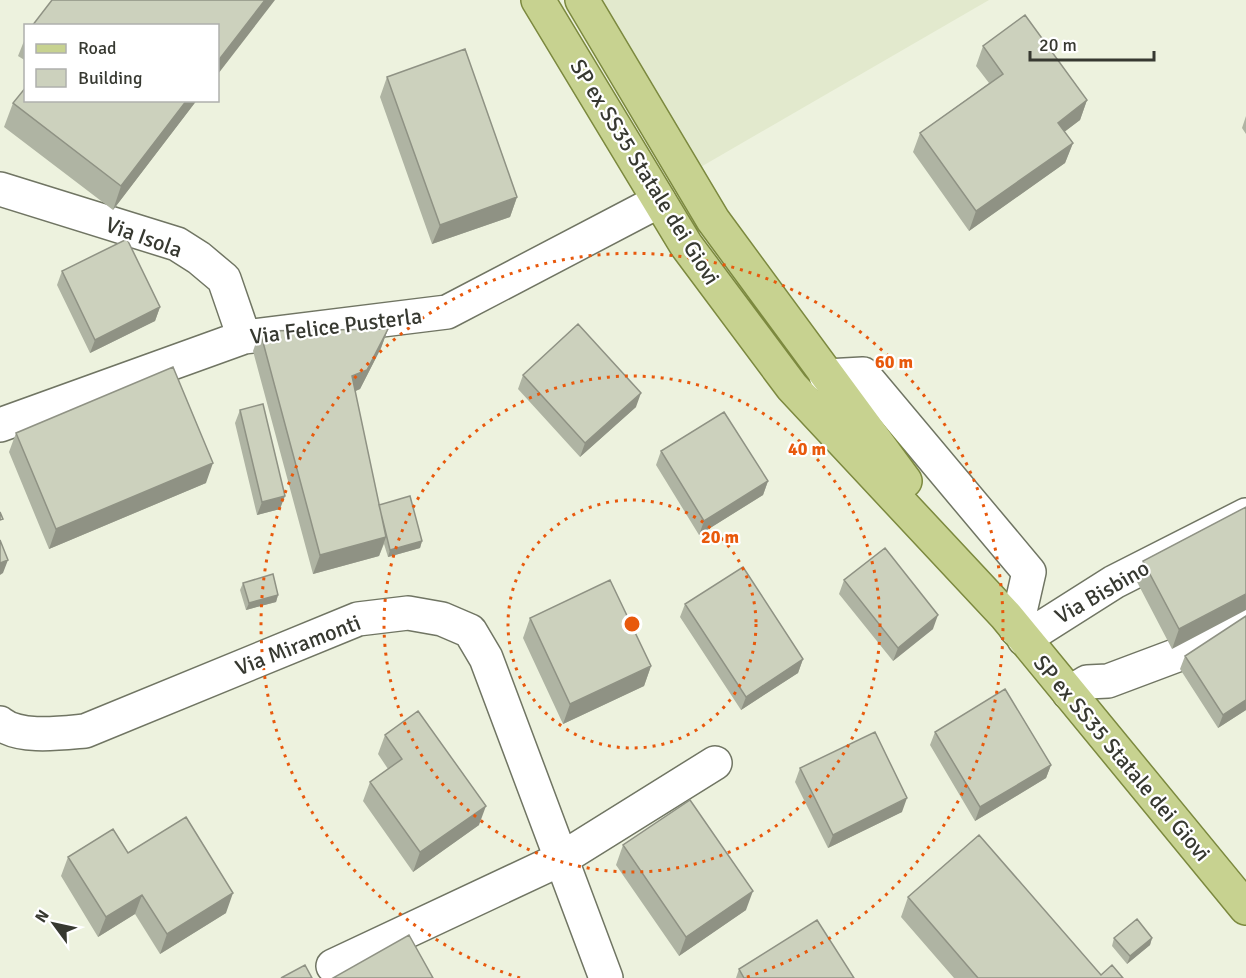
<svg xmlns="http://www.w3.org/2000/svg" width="1246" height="978" font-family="Signika,sans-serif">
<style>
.built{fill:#e2e9cd}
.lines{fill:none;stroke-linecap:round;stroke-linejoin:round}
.minor-casing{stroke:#707563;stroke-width:36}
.major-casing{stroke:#7c893f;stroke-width:36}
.minor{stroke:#fff;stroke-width:33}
.major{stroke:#c7d290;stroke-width:33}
.wall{fill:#afb4a3}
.shaded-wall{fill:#8f9284}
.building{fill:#ccd1bd;stroke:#8f9284;stroke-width:1.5}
.ring{fill:none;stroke:#e8590c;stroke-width:3;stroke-dasharray:3 6}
.labels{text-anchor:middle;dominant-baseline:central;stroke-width:4.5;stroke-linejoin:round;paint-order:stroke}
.street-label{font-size:22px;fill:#373931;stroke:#fff}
.centre{fill:#e8590c;stroke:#fff;stroke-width:3}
.ring-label{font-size:18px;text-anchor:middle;font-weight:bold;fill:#e8590c;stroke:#fff;stroke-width:4.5;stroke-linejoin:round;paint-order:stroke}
</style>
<rect width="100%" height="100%" fill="#edf2de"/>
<path class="built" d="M597,0H989L699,168Z"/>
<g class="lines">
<defs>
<path id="minor" d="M0,189L177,244L199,258L224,279L244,337
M826,376L863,374L1029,572L1016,629
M0,425L244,337L447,312L659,201
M1024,639L1114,582L1246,515
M1069,693L1087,682L1108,681L1188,651L1246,624
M0,723C19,739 62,733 85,731L358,619L408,613L442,619L470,631L486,658L606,978
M333,966L561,859L715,763"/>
<path id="major" d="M538,0L686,245L792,387L1006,616L1246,908
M582,0L713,220L905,481"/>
</defs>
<use href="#minor" class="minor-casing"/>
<use href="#major" class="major-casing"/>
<use href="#minor" class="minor"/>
<use href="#major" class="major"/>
</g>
<path class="wall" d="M26,36V61L18,56Z
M983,46L1087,100L1080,120L1064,132L1073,143L1065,163L969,231L913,152L920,133L989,83L976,66Z
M387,77L517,197L510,217L432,244L380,97Z
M197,100L113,210L4,127L13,103Z
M1246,116V134L1242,128Z
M62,271L160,307L155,321L90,353L57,285Z
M388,329L381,348L360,389L355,391L379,505L422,541L420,548L388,557L384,544L379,556L313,574L253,351L260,331Z
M523,375L636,407L580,457L518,389Z
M240,410L280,509L257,515L235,423Z
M16,433L206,483L49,549L9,452Z
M661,451L768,481L763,495L699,535L656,465Z
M1246,507L1172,649L1136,580L1143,561Z
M844,580L933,629L893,661L839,594Z
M243,583L278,595L276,602L246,610L240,590Z
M685,604L803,659L798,673L741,710L680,617Z
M530,618L651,666L644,686L563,724L523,638Z
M1185,656L1246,710L1218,728L1180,669Z
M935,732L1051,765L1046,778L975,821L930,745Z
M385,735L479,825L413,872L363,801L370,782L388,769L378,754Z
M800,768L902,812L828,848L795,782Z
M623,845L746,910L679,956L616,865Z
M128,853L226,913L160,954L135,914L98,937L61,876L68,857Z
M908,897L1101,975L1123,978H954L901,917Z
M1114,938H1152L1150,945L1127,964L1112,946Z
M739,969L854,978H736Z"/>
<path class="shaded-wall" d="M265,0H275L218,74V61Z
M187,100H197L113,210L121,186Z
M1087,100L1080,120L1051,142L1058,123Z
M1073,143L1065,163L969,231L976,211Z
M517,197L510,217L432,244L440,225Z
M160,307L155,321L90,353L95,340Z
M388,329L381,348L360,389L345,396L352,376Z
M641,393L636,407L580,457L585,443Z
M213,463L206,483L49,549L56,529Z
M768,481L763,495L699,535L704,521Z
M285,496L280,509L257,515L262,502Z
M386,537L379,556L313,574L320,555Z
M422,541L420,548L388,557L390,550Z
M8,560L3,573L0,575V563Z
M1246,594V610L1172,649L1179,629Z
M278,595L276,602L246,610L249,603Z
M938,615L933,629L893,661L898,648Z
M803,659L798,673L741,710L746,697Z
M651,666L644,686L563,724L570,704Z
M1246,700V710L1218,728L1223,715Z
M1051,765L1046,778L975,821L980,807Z
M907,798L902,812L828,848L833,835Z
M486,806L479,825L413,872L420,852Z
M753,891L746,910L679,956L686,937Z
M233,893L226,913L160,954L167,934Z
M142,895L135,914L98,937L106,917Z
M1152,938L1150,945L1127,964L1130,956Z"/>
<path class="building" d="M52,0H265L218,61V26H32Z
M1025,15L1087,100L1058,123L1073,143L976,211L920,133L1003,74L983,46Z
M465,49L517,197L440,225L387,77Z
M26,87V100H187L121,186L13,103Z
M127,239L160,307L95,340L62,271Z
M578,324L641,393L585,443L523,375Z
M388,329L367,370L352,376L386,537L320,555L260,331Z
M173,367L213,463L56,529L16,433Z
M263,404L285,496L262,502L240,410Z
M724,412L768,481L704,521L661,451Z
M410,496L422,541L390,550L379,505Z
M1246,507V594L1179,629L1143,561Z
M0,512L3,519L0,520Z
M0,540L8,560L0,563Z
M885,548L938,615L898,648L844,580Z
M743,567L803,659L746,697L685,604Z
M273,574L278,595L249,603L243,583Z
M610,580L651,666L570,704L530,618Z
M1246,616V700L1223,715L1185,656Z
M1005,689L1051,765L980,807L935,732Z
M418,711L486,806L420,852L370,782L402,759L385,735Z
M875,732L907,798L833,835L800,768Z
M690,800L753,891L686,937L623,845Z
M186,817L233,893L167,934L142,895L106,917L68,857L113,829L128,853Z
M979,835L1101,975L1112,965L1123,978H978L908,897Z
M1137,919L1152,938L1130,956L1114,938Z
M817,920L854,978H744L739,969Z
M409,935L433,978H333Z
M305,965L312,978H281Z"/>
<g class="ring">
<circle cx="632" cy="624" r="124"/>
<circle cx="632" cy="624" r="248"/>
<path d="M520 978A371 371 0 1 1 744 978"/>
</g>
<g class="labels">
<g class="street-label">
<text transform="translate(645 172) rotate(58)">SP ex SS35 Statale dei Giovi</text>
<text transform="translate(144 237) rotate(20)">Via Isola</text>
<text transform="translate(336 326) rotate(-7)">Via Felice Pusterla</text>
<text transform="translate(1102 592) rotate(-30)">Via Bisbino</text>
<text transform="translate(298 645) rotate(-21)">Via Miramonti</text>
<text transform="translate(1122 758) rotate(50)">SP ex SS35 Statale dei Giovi</text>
</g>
</g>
<circle cx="632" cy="624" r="9" class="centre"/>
<g class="ring-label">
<text x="894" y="368">60 m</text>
<text x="807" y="455">40 m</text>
<text x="720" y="543">20 m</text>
</g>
<rect x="24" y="24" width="195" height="78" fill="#ffffff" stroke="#afb0ad" stroke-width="1.5"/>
<rect x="36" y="44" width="30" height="9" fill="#c7d290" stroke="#afb0ad" stroke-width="1.5"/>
<text x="78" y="54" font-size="18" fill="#373931">Road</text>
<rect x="36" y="69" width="30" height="18" fill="#ccd1bd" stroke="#afb0ad" stroke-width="1.5"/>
<text x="78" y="84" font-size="18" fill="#373931">Building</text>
<g transform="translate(54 924) rotate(303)" stroke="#ffffff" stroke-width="4.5" paint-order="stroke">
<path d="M0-4.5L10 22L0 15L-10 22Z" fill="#373931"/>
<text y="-9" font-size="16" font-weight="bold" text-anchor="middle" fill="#373931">N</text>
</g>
<path d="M1030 51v9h124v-9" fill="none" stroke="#373931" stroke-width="3"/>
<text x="1039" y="51" font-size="18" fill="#373931" stroke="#ffffff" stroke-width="4.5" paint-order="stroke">20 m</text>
</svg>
